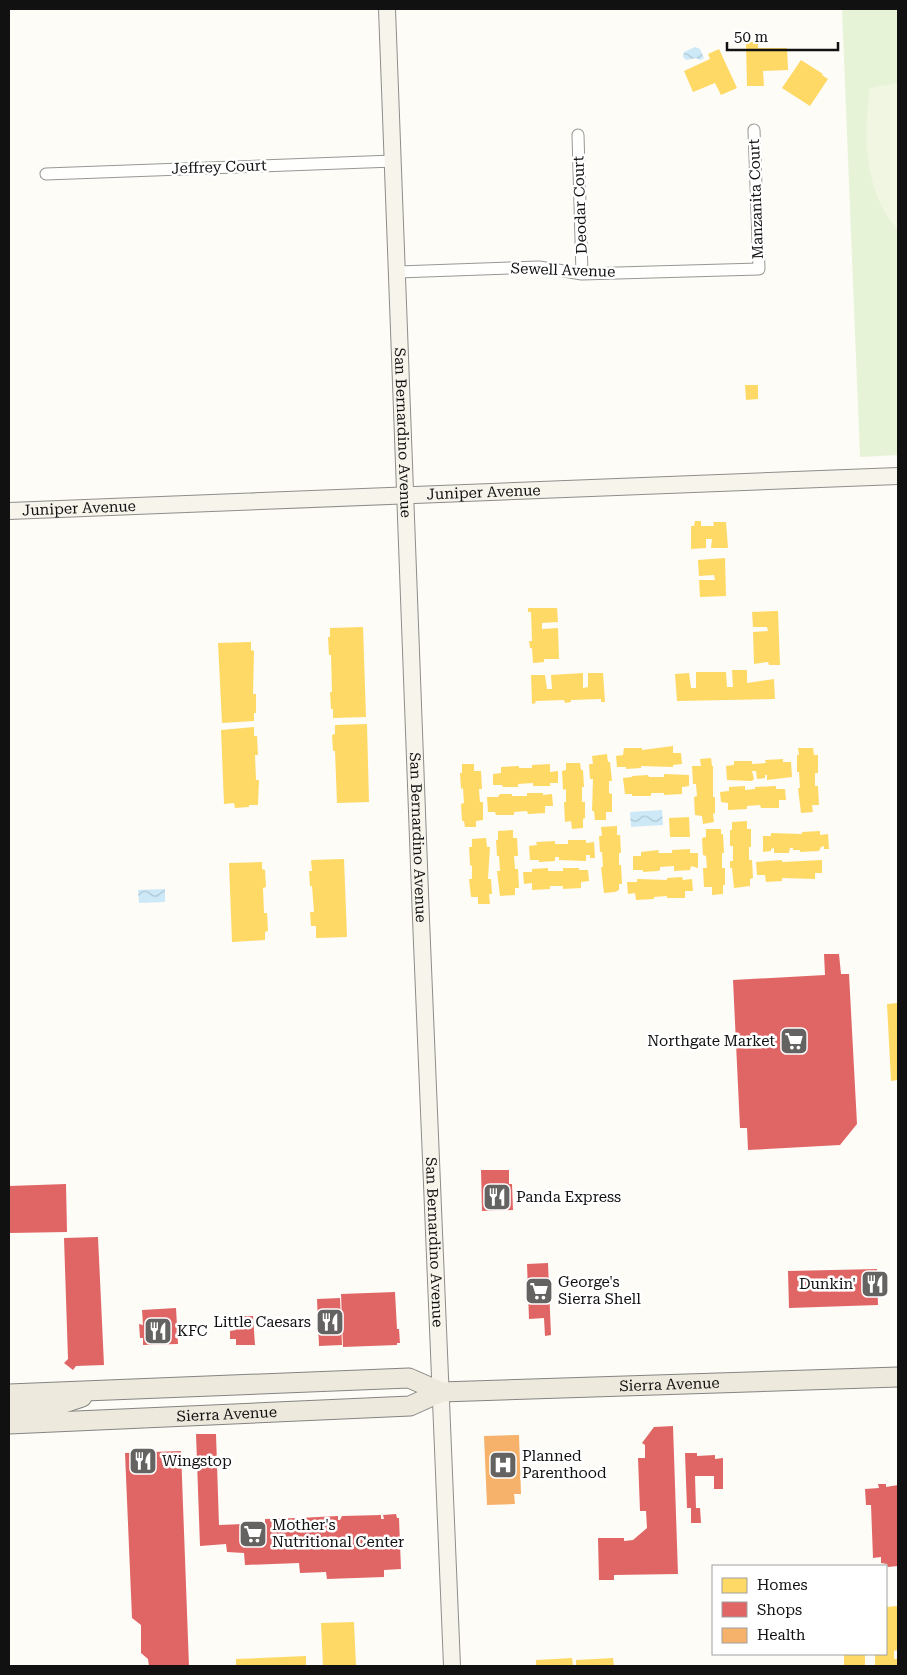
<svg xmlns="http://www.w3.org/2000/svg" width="907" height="1675" font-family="'Roboto Serif',serif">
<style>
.grass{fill:#e7f3d7}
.pitch{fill:#f0f6e1}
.water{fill:url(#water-waves)}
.homes{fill:#ffd966}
.shops{fill:#e06666}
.health{fill:#f6b26b}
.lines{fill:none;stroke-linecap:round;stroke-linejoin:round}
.street-casing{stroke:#979795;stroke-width:13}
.secondary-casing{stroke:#8e8d8b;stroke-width:18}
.primary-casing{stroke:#858482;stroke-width:21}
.street{stroke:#fffffe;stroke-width:11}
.secondary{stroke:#f6f4eb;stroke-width:16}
.primary{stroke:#ede9dc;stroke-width:19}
.labels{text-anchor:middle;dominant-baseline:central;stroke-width:5;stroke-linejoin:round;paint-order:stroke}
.street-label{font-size:15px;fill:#111;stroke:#fff}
.poi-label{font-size:15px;fill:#111;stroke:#fff;text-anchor:start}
</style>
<defs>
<pattern id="water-waves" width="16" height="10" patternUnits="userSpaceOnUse" patternTransform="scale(1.25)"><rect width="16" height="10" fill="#cde8f7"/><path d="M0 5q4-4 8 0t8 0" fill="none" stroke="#afc6d3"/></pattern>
</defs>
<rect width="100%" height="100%" fill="#fdfcf7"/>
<path class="grass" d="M842,9H898V455L860,457Z"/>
<path class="pitch" d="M898,83V231C864,191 863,137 870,88Z"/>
<path class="water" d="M695,47L700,49L704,58L700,60L696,58L686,60L683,57L684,52Z
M662,810L663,825L631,827L630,812Z
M165,889V902L139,903L138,890Z"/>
<path class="homes" d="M746,42H758V48H787L788,70L763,71L764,86H747Z
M719,49L737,88L721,95L715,83L693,92L684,71L710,59L708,54Z
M801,60L823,74L822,75L828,79L810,106L782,88Z
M745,385H758V399L746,400Z
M695,521H701V526H714L713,522H726L728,548H711L712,539H706V548L691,549V526H694Z
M725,558L726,596L700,597L699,580H715L714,575L699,576L698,560Z
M528,608H557L558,622L542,623V629L558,628L559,659H544V662L533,663L532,648H530L529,641H532L531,612H528Z
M778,611L780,665H769L768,662L754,664L753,632L768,631L767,627H753L752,612Z
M363,627L366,717L333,718V709H331L330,692H332L331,655H329L328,637H330V628Z
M251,642V650L254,651L253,694H256V713H254V721L222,723L218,643Z
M732,670H747V683L774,679L775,699L677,701L675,674L689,673L691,688H696V672H726L727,687H733Z
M583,673V688L588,687V673H603L605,702H601V699L571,700V702L565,703L564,700L535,701L536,703L532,704L531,675H545L547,689H552L551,675Z
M367,724L369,802L337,803L335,751H333L332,735L335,734V725Z
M254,727V736H257L258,755H255L256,780H259L258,805H249V807L235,808L234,803L224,804L221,730Z
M673,746V753H681L682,764L673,765V767L641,766V768L626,769V767H617L616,756L623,755L624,748H642V750Z
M798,748H813L814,755H818V773H815V786H818L819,805H812L813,812L801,813L798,788H800L799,772H797V755H799Z
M607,754L608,762H610L612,781H609V793L612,794V812H606V820H595L594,811H592L593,779H590L589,764H593L592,756Z
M711,758L712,766H713V797H715V813L713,814L714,822L703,824L702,816L695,815L694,797L697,796L696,784H693L692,766H701L700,759Z
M783,759V762H791L792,777L767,780V775H765V778L757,779L756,771H752L754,779L752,781L727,780L726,766L734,765V761H752V764L766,763L765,760Z
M566,763H580L581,770H583L584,787H582V802H585V818L583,819V828L572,829L571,821L565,822L564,802H566V789L563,790L562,771L566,770Z
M462,764H474V771H481L482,789H479L480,802H483V820L476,821V827H465L464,821H462L461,804L464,803L463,788L461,789L460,773H462Z
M550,764V772L558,771V783H550V786H533V783L518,784V787H503L502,785H493V774L501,773V767L519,766V768H532V765Z
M664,774L689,775V786L682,787V794L664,795V793H651V796H632V794H625L623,778L632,777V776L648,775L649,777H664Z
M745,786V790L755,789V787L776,786V789H785L786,800H779V808H761L760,805L747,806V809L728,810V803L721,802L720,792L729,791V787Z
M527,793H543V795L552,794L553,806H545V813L528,814L527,811L514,812V815H496L495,812H488L487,797H498L500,794H512V796H527Z
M689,817L690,837H670L669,818Z
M747,821V829H751V847H749V860H752L753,878L750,879V886L734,888L732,868H730V861H733V846H730V830H732V822Z
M617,826V835H620L621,853H619V865H621L622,884H619V890L615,892L604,893L601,867H603L602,852H600L599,836H602L601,827Z
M706,829H721V834H723L724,853H722V868H725V885H723V894L712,895V887H704L703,868H707L706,856L703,855L702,838L706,837Z
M513,830V838H517L518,856H514L515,869H518L519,888H515V895L500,896L497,871H500L499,856H497L496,840H498V831Z
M820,831V835L828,834L829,849H824V846L821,847L819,851L800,852V850H793V848H790L789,853H774V848L771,849V851L763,852V836H771V833L802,834V832Z
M486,838L487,847H490L488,879H491L492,894H489L490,904H478V897H471L469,879H472V866L470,865L469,847H472V839Z
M568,840H586V843L594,842L595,858H590V855H586V861L559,860V857H555V861L539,862V860H530L529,846L537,845L536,842L555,841V844H568Z
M690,849V853H698V868L691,866L690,870L674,871V866L660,867V870L658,871L643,872V870H633V856H641V852L659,850L658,853H672V850Z
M344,859L347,937L316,938V926H311L310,912H314L312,886H310L309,871H312L311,860Z
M782,860V862L822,860V873H815V879L782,878V881L766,882L765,875H757L756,862Z
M262,862V869L265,870L266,887L263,888L264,913H267L268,931L265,932V940L232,942L229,863Z
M548,868V871H563V868H579V870H588L589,881L581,882V888L563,889V886H550V889L532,890V883L524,884L523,872H532V869Z
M682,877L683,880L692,879L693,891H685V898H667V896L654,897V899L636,900L635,893L628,894L627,882H637V879L667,880V878Z
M898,1003V1080L891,1081L887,1004Z
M897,1606L898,1650L894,1651V1659H898V1666H875V1654H886V1607Z
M354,1622L356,1666H323L321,1623Z
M844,1654H865V1666H844Z
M306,1656V1666H236V1659Z
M572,1658L573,1666H536V1660Z
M613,1658L614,1666H576V1660Z"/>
<path class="shops" d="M824,954H839L841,974H849L857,1124L840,1145L748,1150L747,1128H740L733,980L825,975Z
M481,1170H509V1184H512L513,1210L482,1211Z
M66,1184L67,1232L9,1233V1186Z
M98,1237L104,1365L76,1366L73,1370L64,1363L68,1359L64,1238Z
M548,1263L551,1335L545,1336L544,1318L529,1319L527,1264Z
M877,1269L878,1305L789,1308L788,1271Z
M395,1292L397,1329H399L400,1343H397V1345L343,1347L341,1294Z
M340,1298L342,1345L319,1346L317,1299Z
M176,1308L178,1344L143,1345V1338H140L139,1324L143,1325L142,1310Z
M235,1316H253L255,1345H236V1339H230V1331L236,1330Z
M673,1426L678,1574L614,1575V1580H599L598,1538H624V1541L633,1540L647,1528L646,1511H640L638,1458H645V1445L642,1443L654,1427Z
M196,1434H216L219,1525L265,1523V1519L296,1518V1522H299V1518L338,1516V1520H340L342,1516L381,1515V1519H384L383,1515L396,1514L397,1518H399L401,1569L384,1570V1577L327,1579L326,1572L300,1573L299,1563L245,1565L244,1553L227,1552L226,1544L200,1546Z
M181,1451L189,1666H149L148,1659L141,1653V1625L132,1618L125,1453Z
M685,1453H697V1456L715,1455V1459L723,1458V1489H714V1476H695L696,1508H700L701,1523H691V1508H687Z
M878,1484H886V1487L898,1485V1566L888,1567L887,1564L881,1563V1557L873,1558L871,1505H866L865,1489L879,1488Z"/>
<path class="health" d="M519,1435L521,1494H514L515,1504L487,1505L484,1436Z"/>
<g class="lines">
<defs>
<path id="street" d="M578,135L582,274
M46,174L393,161
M398,272L539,267L582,274L759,269L754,130"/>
<g id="secondary">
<path id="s1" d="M387,9L421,919L452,1666"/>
<path id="s2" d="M9,511L898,476"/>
</g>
<g id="primary">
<path d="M9,1394L409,1378L441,1392"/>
<path d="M9,1407L58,1405L82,1397"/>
<path id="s3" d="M9,1424L410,1406L441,1392L898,1377"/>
</g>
</defs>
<use href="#street" class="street-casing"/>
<use href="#secondary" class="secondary-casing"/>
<use href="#primary" class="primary-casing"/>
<use href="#street" class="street"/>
<use href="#secondary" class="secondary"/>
<use href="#primary" class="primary"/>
</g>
<defs>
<symbol id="supermarket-square" viewBox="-11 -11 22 22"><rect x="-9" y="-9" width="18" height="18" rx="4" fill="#646362" stroke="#fff"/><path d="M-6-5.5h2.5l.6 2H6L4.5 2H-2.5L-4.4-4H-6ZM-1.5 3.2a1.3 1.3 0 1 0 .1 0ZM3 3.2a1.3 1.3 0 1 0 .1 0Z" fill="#fff"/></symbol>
<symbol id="restaurant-square" viewBox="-11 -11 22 22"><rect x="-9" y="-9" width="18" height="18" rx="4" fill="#646362" stroke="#fff"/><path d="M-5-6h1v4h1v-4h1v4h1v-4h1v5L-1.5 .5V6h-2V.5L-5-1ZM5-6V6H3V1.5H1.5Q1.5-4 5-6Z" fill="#fff"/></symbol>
<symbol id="hospital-square" viewBox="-11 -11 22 22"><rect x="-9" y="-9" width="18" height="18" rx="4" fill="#646362" stroke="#fff"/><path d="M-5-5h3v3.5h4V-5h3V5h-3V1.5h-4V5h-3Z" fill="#fff"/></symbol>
</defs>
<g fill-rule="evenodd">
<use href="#supermarket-square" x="778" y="1025" width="32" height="32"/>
<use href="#restaurant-square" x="481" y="1181" width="32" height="32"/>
<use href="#restaurant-square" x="859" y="1268" width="32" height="32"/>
<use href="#supermarket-square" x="523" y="1275" width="32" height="32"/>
<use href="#restaurant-square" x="314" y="1306" width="32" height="32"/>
<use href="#restaurant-square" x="142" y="1315" width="32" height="32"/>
<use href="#restaurant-square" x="127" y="1445" width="32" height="32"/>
<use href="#hospital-square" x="487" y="1449" width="32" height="32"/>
<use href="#supermarket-square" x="237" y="1518" width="32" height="32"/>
</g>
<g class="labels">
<g class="street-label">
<text transform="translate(219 167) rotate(-2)">Jeffrey Court</text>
<text transform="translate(756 199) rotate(-92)">Manzanita Court</text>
<text transform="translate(580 205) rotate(-92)">Deodar Court</text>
<text transform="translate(563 270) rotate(2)">Sewell Avenue</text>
<text stroke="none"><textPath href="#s1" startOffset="424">San Bernardino Avenue</textPath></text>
<text stroke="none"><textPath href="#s2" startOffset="475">Juniper Avenue</textPath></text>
<text stroke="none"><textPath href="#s2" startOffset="70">Juniper Avenue</textPath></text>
<text stroke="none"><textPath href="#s1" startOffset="829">San Bernardino Avenue</textPath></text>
<text stroke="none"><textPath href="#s1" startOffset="1234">San Bernardino Avenue</textPath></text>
<text stroke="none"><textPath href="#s3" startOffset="664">Sierra Avenue</textPath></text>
<text stroke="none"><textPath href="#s3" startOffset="218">Sierra Avenue</textPath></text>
</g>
<g class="poi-label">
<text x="775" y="1041" text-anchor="end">Northgate Market</text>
<text x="516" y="1197">Panda Express</text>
<text x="558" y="1282">George's<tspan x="558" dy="17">Sierra Shell</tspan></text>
<text x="856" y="1284" text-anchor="end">Dunkin'</text>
<text x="311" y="1322" text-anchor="end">Little Caesars</text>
<text x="177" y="1331">KFC</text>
<text x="522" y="1456">Planned<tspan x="522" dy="17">Parenthood</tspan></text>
<text x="162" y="1461">Wingstop</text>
<text x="272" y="1525">Mother's<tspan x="272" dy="17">Nutritional Center</tspan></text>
</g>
</g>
<rect width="907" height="1675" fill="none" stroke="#111111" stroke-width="20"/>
<rect x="712" y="1565" width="175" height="90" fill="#ffffff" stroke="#a0a0a0"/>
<rect x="722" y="1578" width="25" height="15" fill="#ffd966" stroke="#a0a0a0"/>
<text x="757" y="1590" font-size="15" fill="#111111">Homes</text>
<rect x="722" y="1602" width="25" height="15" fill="#e06666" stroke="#a0a0a0"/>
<text x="757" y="1615" font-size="15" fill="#111111">Shops</text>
<rect x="722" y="1628" width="25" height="15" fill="#f6b26b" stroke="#a0a0a0"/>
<text x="757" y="1640" font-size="15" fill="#111111">Health</text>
<path d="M727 42v8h111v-8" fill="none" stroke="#111111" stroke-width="2.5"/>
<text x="734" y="42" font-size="15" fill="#111111" stroke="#ffffff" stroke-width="4" paint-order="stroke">50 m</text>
</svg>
